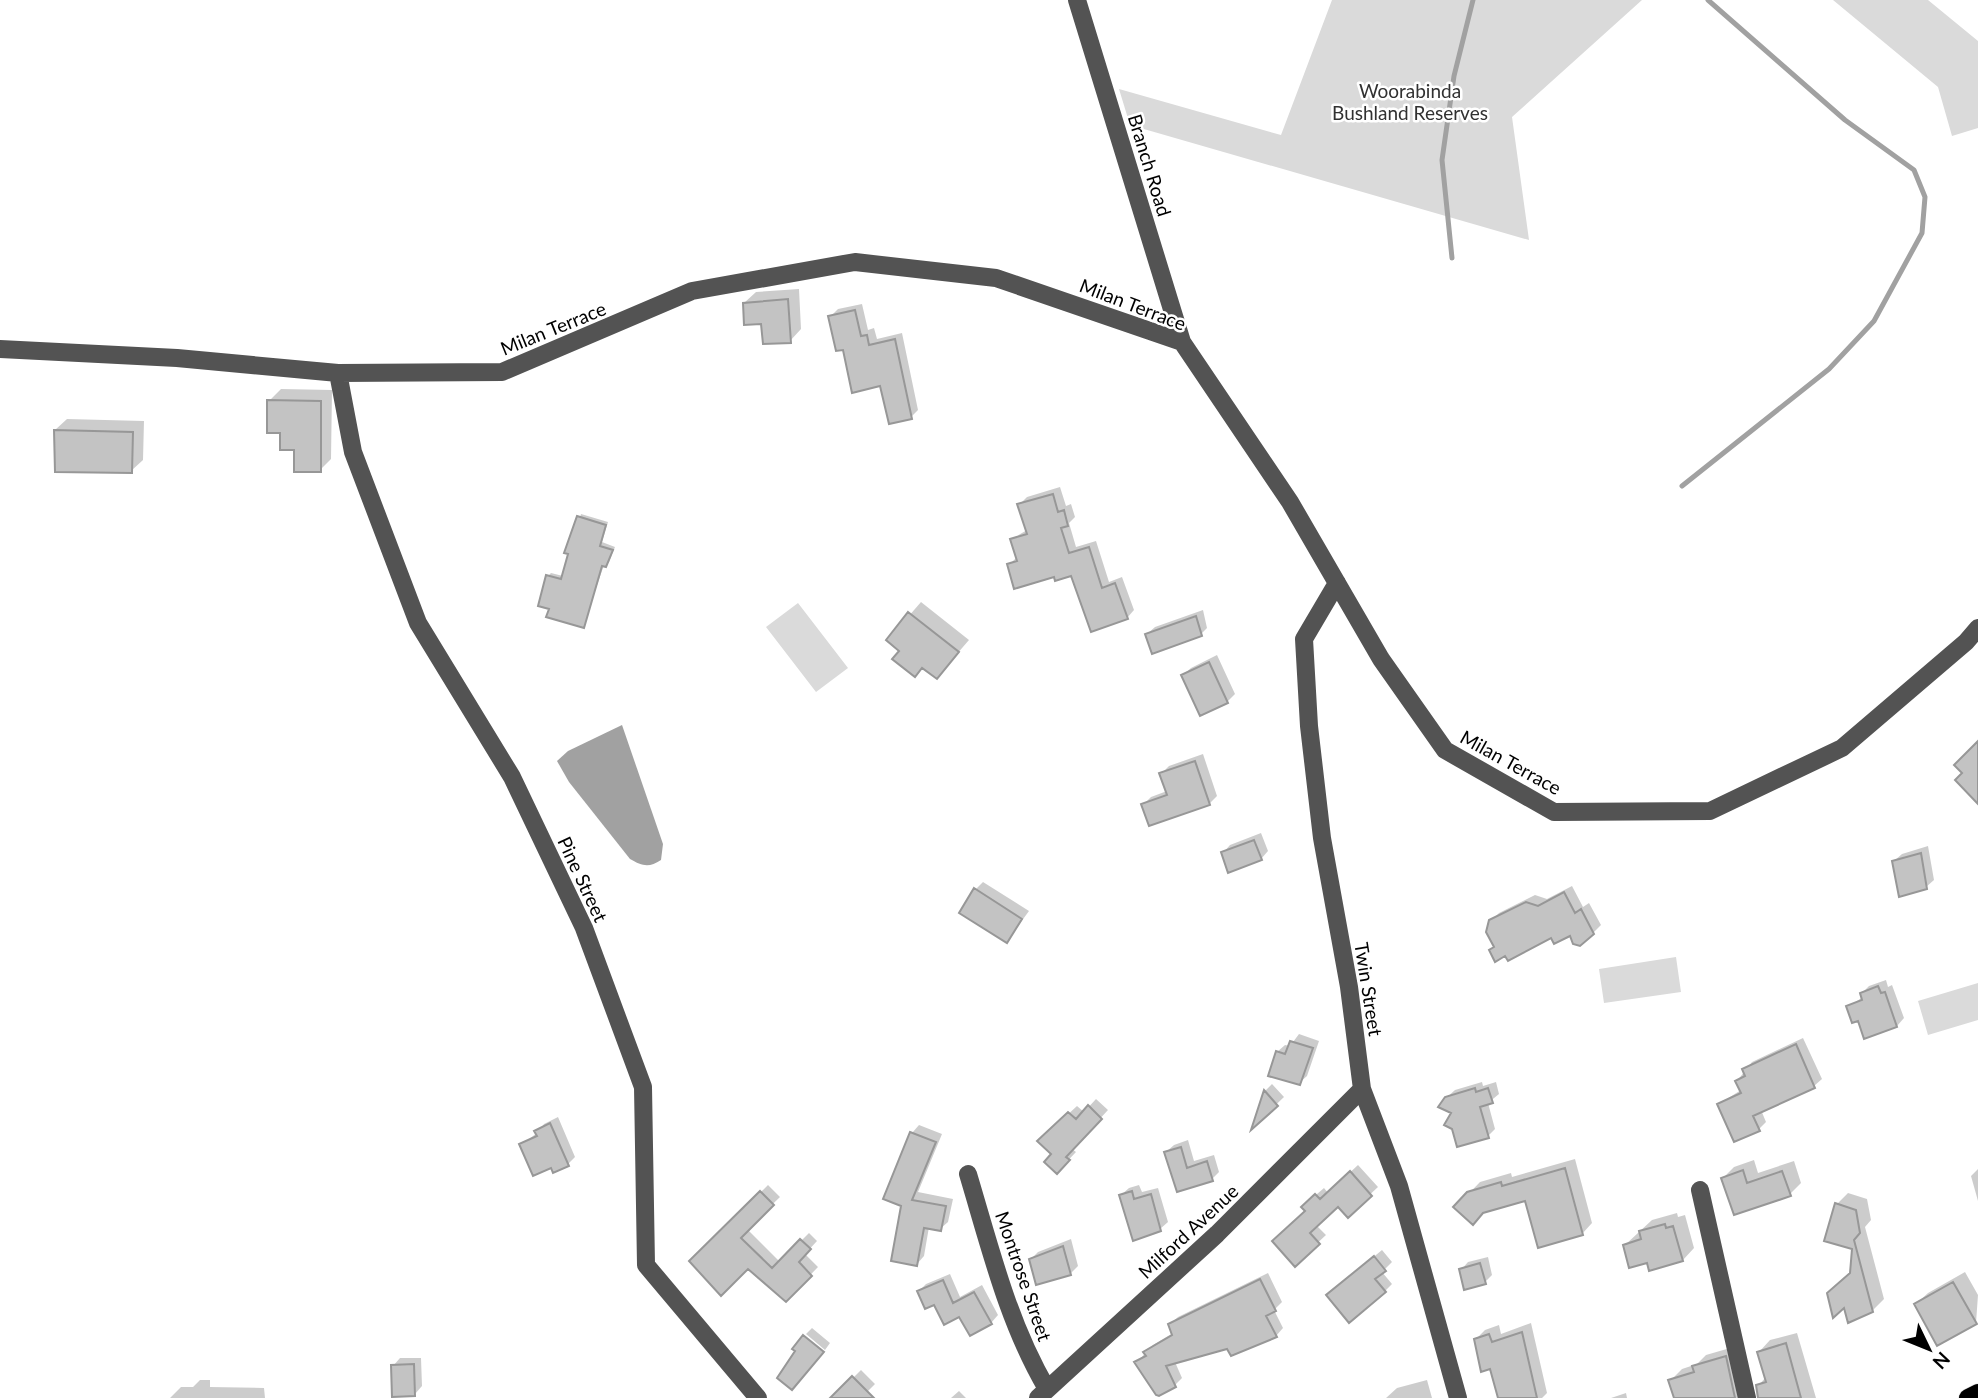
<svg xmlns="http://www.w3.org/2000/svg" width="1978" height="1398" font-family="Lato,sans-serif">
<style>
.green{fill:#dadada}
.water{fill:#a1a1a1}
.shadow{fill:#0003}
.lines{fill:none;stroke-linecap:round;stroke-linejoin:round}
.stream{stroke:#a1a1a1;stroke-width:5}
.building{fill:#c3c3c3;stroke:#979797;stroke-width:2}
.major-casing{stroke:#dbdbdb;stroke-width:19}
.minor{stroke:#535353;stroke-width:18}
.major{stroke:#000;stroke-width:18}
.labels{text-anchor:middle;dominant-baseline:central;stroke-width:5;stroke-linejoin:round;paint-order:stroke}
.park-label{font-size:19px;fill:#313131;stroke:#fff}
.street-label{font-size:19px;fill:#000;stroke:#fff}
</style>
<rect width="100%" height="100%" fill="#fff"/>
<path class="green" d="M1332,0H1642L1512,117L1529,240L1130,125L1119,89L1281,135Z
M1833,0H1928L1978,41V128L1952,136L1938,87Z
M798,603L848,668L816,692L766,627Z
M1676,957L1681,992L1604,1003L1599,969Z
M1978,983V1020L1928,1035L1918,1001Z"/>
<path class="water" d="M622,725L663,844L661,860C649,868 642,866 630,859L569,782L557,761L568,751Z"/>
<path class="shadow" d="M799,289L801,329L790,341L744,303L756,292Z
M862,304L868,330L874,328L877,339L902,333L918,410L911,417L844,347L830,317L838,309Z
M281,389L332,390L331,459L320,470L282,431L269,401Z
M67,419L144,421L143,460L131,471L55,430Z
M1060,487L1066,506L1071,504L1075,517L1069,523L1076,547L1096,541L1109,582L1122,577L1134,610L1127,618L1072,574L1056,575L1009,565L1016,558L1012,539L1027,530L1019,505L1027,497Z
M581,514L608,522L602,542L615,547L609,562L604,565L583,626L551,608L548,576L551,573L563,576Z
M921,602L969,640L937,677L888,640Z
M1203,610L1207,628L1200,635L1147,634L1155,627Z
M1217,655L1235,694L1227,702L1183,675L1191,668Z
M1203,754L1217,796L1210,803L1150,824L1143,805L1151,797L1167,791L1161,774L1169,766Z
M1261,833L1268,851L1261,859L1223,853L1230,845Z
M1928,846L1934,880L1926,887L1894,861L1902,854Z
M983,882L1029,911L1007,941L975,890Z
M1572,886L1583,907L1589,903L1601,925L1593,933L1495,946L1491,921L1499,913L1535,895L1547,899Z
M1886,980L1888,987L1892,985L1904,1018L1897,1026L1859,1019L1848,1007L1863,997L1862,993L1869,986Z
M1299,1034L1319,1041L1307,1076L1299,1083L1277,1052L1285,1045L1290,1046Z
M1803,1038L1822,1079L1814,1086L1761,1110L1766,1122L1759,1129L1719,1104L1741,1090L1737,1081L1752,1062Z
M1482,1082L1483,1086L1496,1082L1499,1094L1488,1103L1495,1129L1488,1136L1454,1112L1446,1098L1455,1090Z
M1272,1084L1284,1097L1255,1125L1265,1091Z
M1096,1099L1108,1110L1072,1149L1076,1152L1057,1172L1054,1154L1039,1141L1077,1106L1084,1112Z
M558,1117L575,1157L568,1164L521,1145L537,1133L544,1124Z
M919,1125L942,1134L918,1192L953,1199L948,1222L940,1229L929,1227L924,1256L917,1264L903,1205L912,1133Z
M1188,1140L1194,1161L1214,1155L1219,1172L1212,1179L1178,1188L1166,1152L1174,1145Z
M1575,1159L1592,1223L1582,1234L1526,1199L1456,1207L1480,1182L1511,1173L1512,1177Z
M1754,1160L1758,1173L1794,1161L1801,1183L1790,1194L1723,1178L1734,1167Z
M1358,1165L1378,1187L1348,1215L1338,1205L1316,1225L1326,1235L1295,1264L1310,1200L1324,1188L1328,1193Z
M1978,1169V1201L1971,1176Z
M768,1185L780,1197L747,1229L780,1262L809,1233L817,1241L805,1254L818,1267L786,1300L748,1267L691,1261Z
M1139,1185L1142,1192L1158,1188L1168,1222L1160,1229L1121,1195L1129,1188Z
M1848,1193L1867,1199L1871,1220L1865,1227L1884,1299L1872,1311L1852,1272L1853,1248L1837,1204Z
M1677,1213L1678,1217L1685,1215L1694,1248L1683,1260H1648L1625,1245L1652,1220Z
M1071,1239L1078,1266L1070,1274L1031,1259L1038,1252Z
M1382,1250L1392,1262L1382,1272L1392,1284L1385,1291L1336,1288Z
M1488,1257L1492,1275L1485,1282L1461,1270L1468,1262Z
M1965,1272L1978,1295L1976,1323L1916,1304L1928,1293Z
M1268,1273L1282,1302L1274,1310L1283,1328L1276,1336L1175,1362L1182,1378L1175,1385L1136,1363L1153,1345L1173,1333L1170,1324L1178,1317Z
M950,1274L960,1297L982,1285L998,1315L991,1323L960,1314L935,1303L919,1291L926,1284Z
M1531,1323L1547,1393L1542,1398H1499L1491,1366L1476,1339L1485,1330L1499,1325L1501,1334Z
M812,1328L830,1343L825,1350L806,1334Z
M1797,1333L1816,1398H1759L1758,1386L1766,1377L1759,1352L1770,1340Z
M1737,1346L1747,1389L1738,1398H1676L1670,1381L1682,1369L1697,1364L1706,1355Z
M400,1358H421L422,1386L415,1394L393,1366Z
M861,1370L875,1384L861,1398H843L839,1392Z
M200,1380H210V1387L264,1388L265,1398H170L181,1387H193Z
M1427,1380L1432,1398H1386L1397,1388Z
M959,1391L966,1398H951Z
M1626,1393L1627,1398H1611Z"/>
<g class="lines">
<path class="stream" d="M1452,258L1442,160L1454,76L1473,0
M1682,486L1829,369L1874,321L1922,233L1925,197L1914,170L1845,120L1708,0"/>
</g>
<path class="building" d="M788,299L791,343L763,344L761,324L744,325L743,303Z
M855,310L861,336L867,335L869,345L895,339L912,419L889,424L880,386L852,393L843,350L836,351L828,316Z
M267,400L321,401V472H294V450H280V433H267Z
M54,430L133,432L132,473L55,472Z
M1053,494L1058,512L1064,510L1068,526L1061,528L1069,553L1089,547L1102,588L1115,583L1128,619L1091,632L1071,576L1055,581L1054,577L1014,589L1007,564L1017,561L1010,539L1027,534L1017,504Z
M577,516L606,525L600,546L613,550L606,567L602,566L584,628L546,617L549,609L538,606L546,575L561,579L568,554L564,553Z
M908,612L959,652L937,679L922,668L915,677L892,659L899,651L886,640Z
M1196,616L1202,636L1152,654L1145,634Z
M1209,662L1228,703L1200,716L1181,675Z
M1978,741V804L1955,780L1962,773L1954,765Z
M1195,761L1210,805L1149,826L1141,804L1167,795L1159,773Z
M1254,840L1262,860L1228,873L1221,852Z
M1921,853L1927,889L1899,897L1892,861Z
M974,888L1022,919L1007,943L959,913Z
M1564,892L1575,913L1581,909L1594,934L1580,946L1573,944L1570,936L1554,944L1551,938L1508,961L1505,956L1495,962L1489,950L1494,947L1486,932L1489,920L1526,902L1538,906Z
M1878,986L1881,993L1885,992L1897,1027L1864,1039L1858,1021L1852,1023L1846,1006L1862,1000L1860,993Z
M1290,1041L1313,1048L1300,1085L1268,1076L1276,1051L1285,1054Z
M1796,1044L1815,1088L1753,1116L1760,1131L1734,1142L1717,1104L1741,1093L1735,1081L1745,1076L1742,1069Z
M1475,1088L1476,1092L1488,1088L1493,1103L1480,1107L1489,1138L1457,1147L1452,1129L1444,1125L1451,1113L1438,1107L1445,1097Z
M1264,1090L1278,1106L1251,1130Z
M1088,1105L1102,1119L1066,1157L1070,1160L1057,1174L1044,1162L1051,1154L1037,1141L1068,1112L1076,1119Z
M550,1123L569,1166L553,1173L551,1168L533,1176L519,1144L537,1136L534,1131Z
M910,1132L936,1142L912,1200L946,1206L941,1231L924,1228L917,1266L891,1261L901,1206L883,1199Z
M1181,1147L1187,1168L1207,1161L1213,1181L1177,1192L1164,1152Z
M1565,1168L1583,1235L1538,1248L1525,1201L1483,1213L1473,1225L1453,1207L1467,1192L1501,1182L1502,1186Z
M1743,1170L1747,1183L1782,1171L1791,1196L1734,1215L1721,1178Z
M1350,1171L1372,1196L1348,1218L1338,1207L1310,1233L1320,1244L1295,1267L1272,1241L1305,1211L1301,1207L1315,1194L1320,1199Z
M760,1191L774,1205L741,1238L772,1268L800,1239L811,1249L799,1262L812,1276L786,1302L748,1269L721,1296L689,1261Z
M1132,1191L1134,1199L1151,1194L1161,1231L1133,1241L1119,1195Z
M1835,1203L1856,1210L1860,1233L1854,1240L1873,1312L1848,1323L1844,1308L1833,1318L1827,1293L1850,1273L1852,1249L1824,1241Z
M1665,1224L1666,1228L1673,1226L1683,1261L1649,1271L1647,1263L1629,1268L1623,1245L1641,1239L1639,1231Z
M1063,1246L1071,1275L1036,1285L1029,1259Z
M1374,1256L1386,1271L1375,1279L1386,1292L1349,1323L1326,1295Z
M1480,1263L1486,1284L1464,1290L1459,1269Z
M1260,1279L1276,1311L1266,1316L1277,1337L1231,1356L1227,1349L1166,1366L1176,1387L1159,1396L1156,1395L1134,1362L1146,1356L1143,1352L1172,1335L1168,1324Z
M943,1280L953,1303L974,1292L992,1324L970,1336L959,1317L944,1325L934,1305L925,1309L917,1291Z
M1953,1282L1977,1324L1937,1346L1914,1304Z
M1522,1332L1537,1398H1498L1490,1369L1481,1372L1474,1339L1489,1334L1492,1342Z
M803,1335L824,1352L792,1390L777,1378L795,1351L792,1349Z
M1786,1343L1801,1398H1758L1756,1385L1766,1382L1757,1352Z
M1726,1356L1735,1398H1674L1668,1380L1694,1372L1692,1366Z
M414,1364L415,1396L392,1397L391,1365Z
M852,1376L874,1398H830Z"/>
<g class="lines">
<defs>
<path id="major" d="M1968,1398L1978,1393"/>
</defs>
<use href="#major" class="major-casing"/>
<path class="minor" d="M1077,0L1182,342
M0,349L177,358L338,373L502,372L692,291L855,262L996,278L1182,342L1290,502L1381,659L1445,750L1554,812L1710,811L1842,748L1966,642L1978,628
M338,373L353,452L418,623L512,777L584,928L643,1087L646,1265L758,1398
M1337,583L1304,639L1309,726L1322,838L1349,987L1362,1089L1399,1186L1458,1398
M968,1174C990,1247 1008,1323 1047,1389
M1700,1190L1747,1398
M1038,1398L1217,1234L1362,1089"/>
<use href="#major" class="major"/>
</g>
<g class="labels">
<g class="park-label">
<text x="1410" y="90">Woorabinda<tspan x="1410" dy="22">Bushland Reserves</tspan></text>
</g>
<g class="street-label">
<text transform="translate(1150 165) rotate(73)">Branch Road</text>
<text transform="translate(1133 304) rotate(21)">Milan Terrace</text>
<text transform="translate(553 328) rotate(-22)">Milan Terrace</text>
<text transform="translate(1511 762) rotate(29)">Milan Terrace</text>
<text transform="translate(583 879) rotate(65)">Pine Street</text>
<text transform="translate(1369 989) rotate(81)">Twin Street</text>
<text transform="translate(1188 1231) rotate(-43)">Milford Avenue</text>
<text transform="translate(1024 1276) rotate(71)">Montrose Street</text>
</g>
</g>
<g transform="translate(1929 1349) rotate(133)" stroke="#ffffff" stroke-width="5" paint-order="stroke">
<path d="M0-5L12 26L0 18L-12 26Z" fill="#000000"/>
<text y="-10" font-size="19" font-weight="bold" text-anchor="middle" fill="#000000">N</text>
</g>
</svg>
